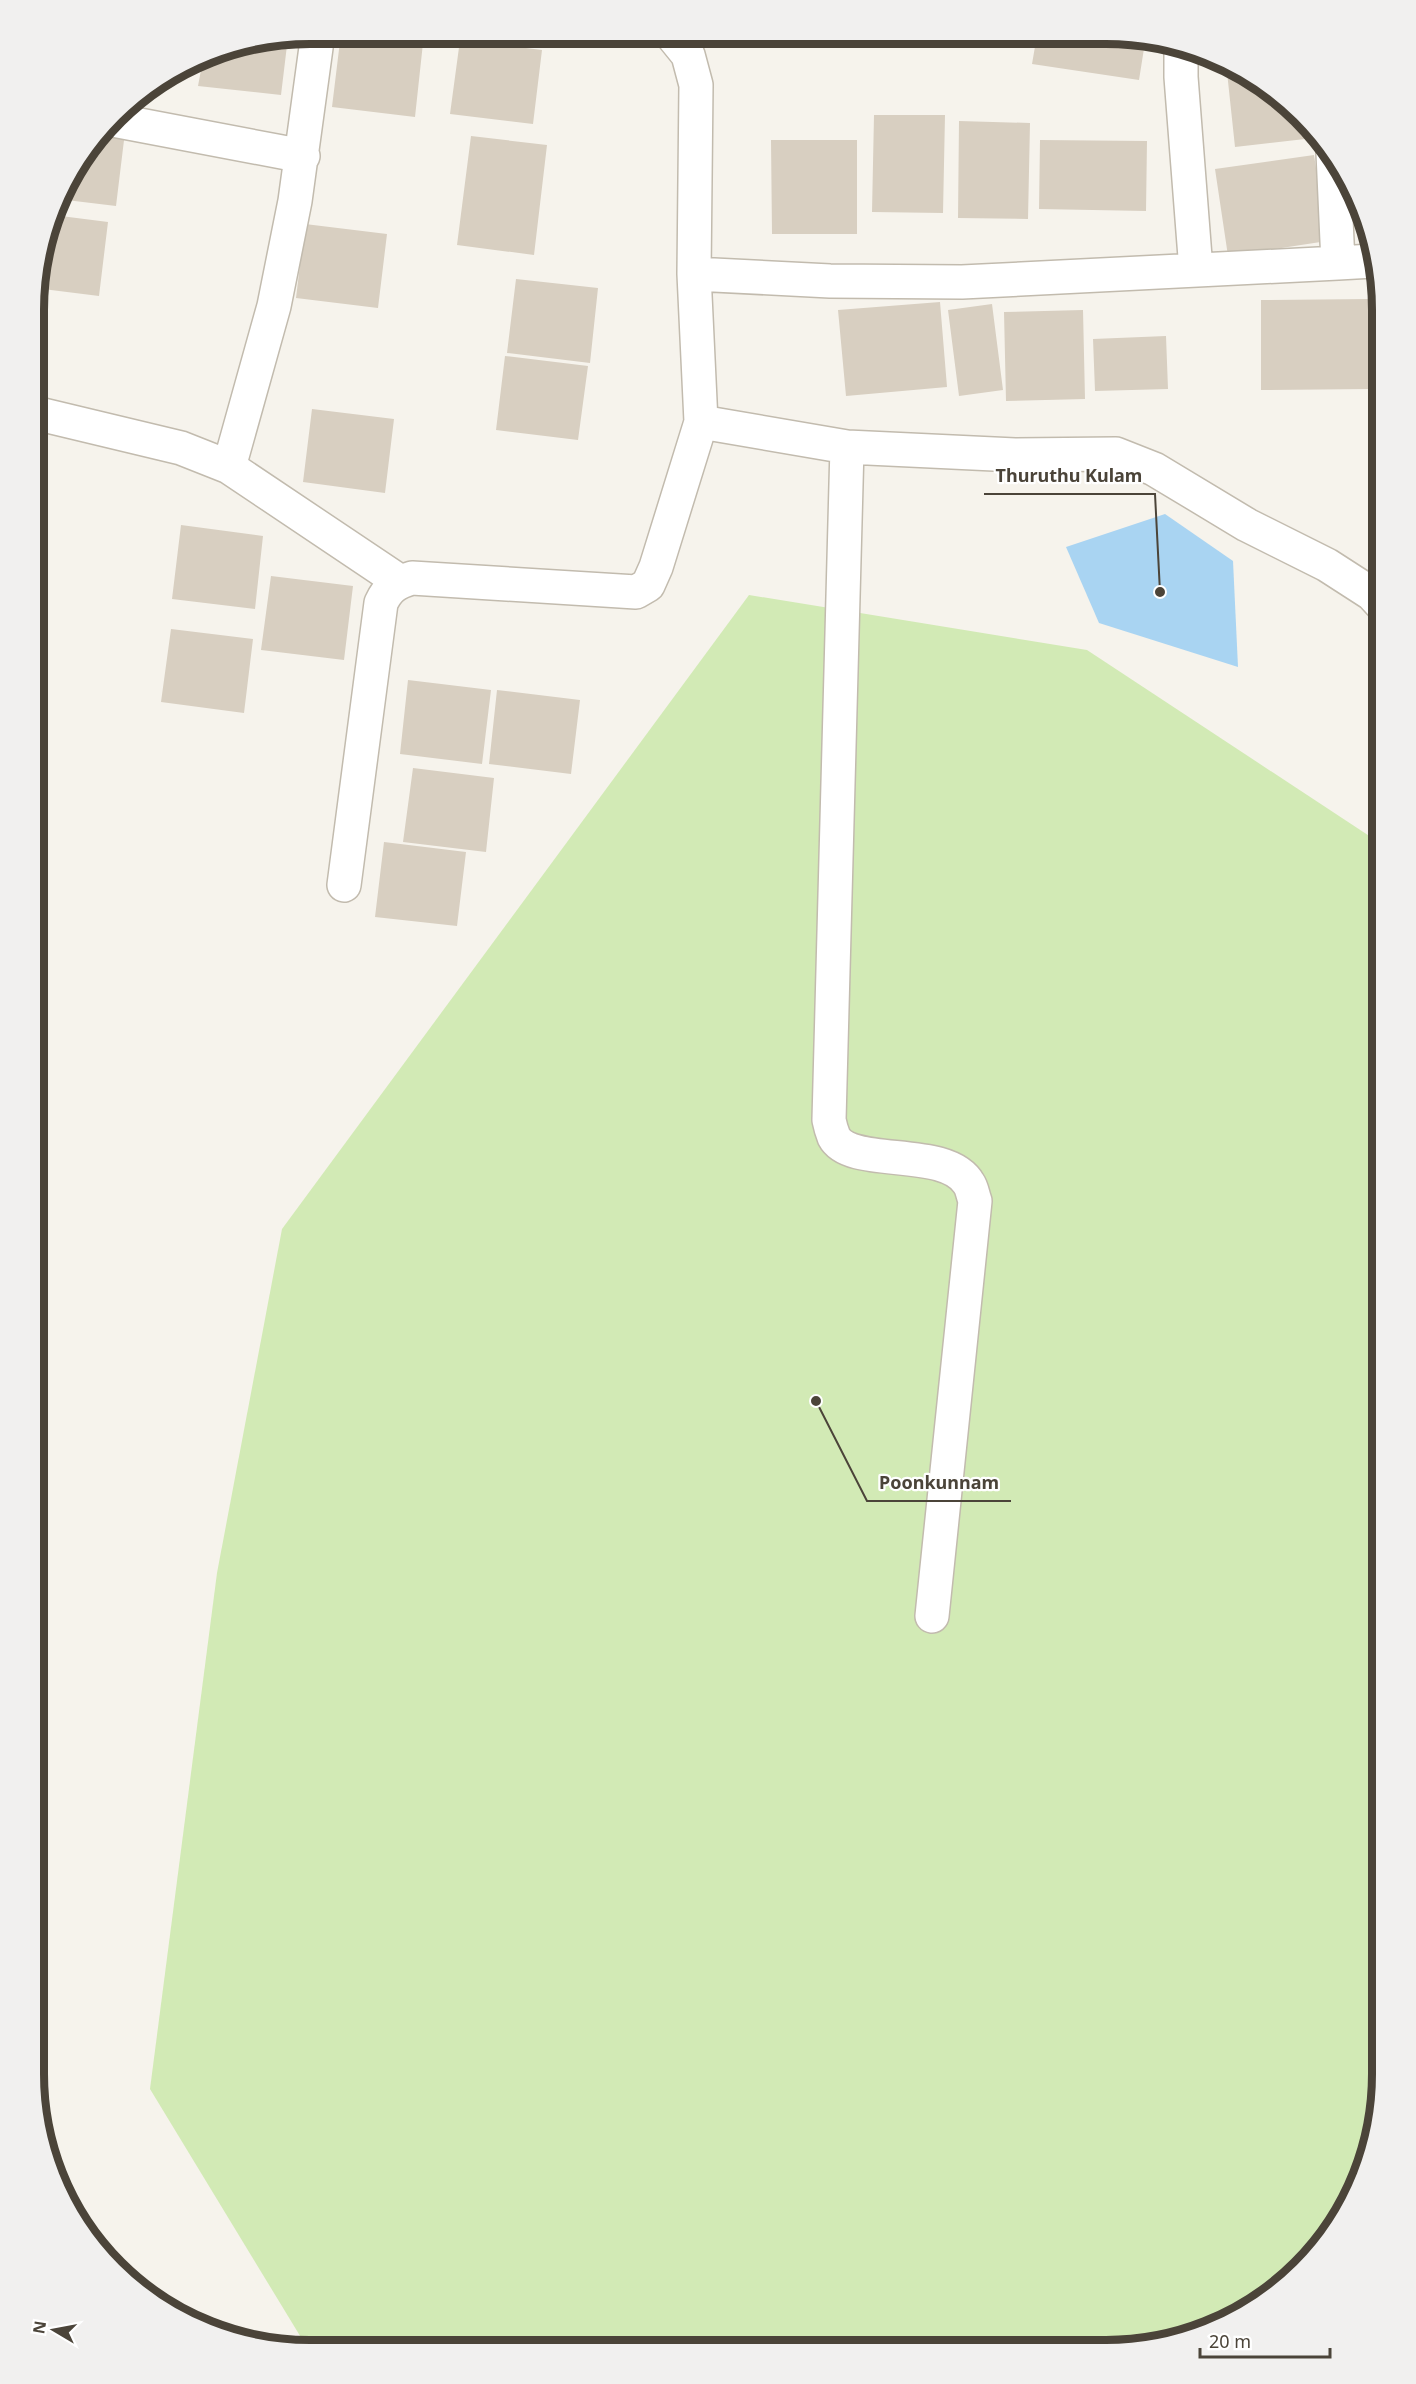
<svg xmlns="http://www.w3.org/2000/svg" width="1416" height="2384" font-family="'Noto Sans',sans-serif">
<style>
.green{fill:#d2eab5}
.water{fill:#a9d4f2}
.building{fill:#d8cfc1}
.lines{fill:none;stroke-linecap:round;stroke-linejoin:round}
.street-casing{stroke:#c2bbae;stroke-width:36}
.street{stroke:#fff;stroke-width:33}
.rim{fill:none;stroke:#4b4439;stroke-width:8}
.leader{fill:none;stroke:#4b4439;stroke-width:2}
.callout-dot{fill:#4b4439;stroke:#fff;stroke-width:2}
.callout-label{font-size:18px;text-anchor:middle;font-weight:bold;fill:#4b4439;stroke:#fff;stroke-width:4.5;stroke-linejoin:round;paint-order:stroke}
</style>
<rect width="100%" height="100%" fill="#f6f3ec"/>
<path class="green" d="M749,595L1087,650L1383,845L1382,2093L1362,2180L1326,2243L1275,2294L1212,2330L1107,2351L308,2349L150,2089L217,1573L282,1229Z"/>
<path class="water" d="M1165,514L1233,561L1238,667L1099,623L1066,547Z"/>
<path class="building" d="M341,33L423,43L415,117L332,107Z
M1037,35L1146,36L1139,80L1032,64Z
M288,37L281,95L198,86L204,54Z
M460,40L542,50L533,124L450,114Z
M196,59L194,74L175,72L186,65Z
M1242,71L1275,90L1303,118L1305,139L1235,147L1227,72Z
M874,115H945L943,213L872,212Z
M959,121L1030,123L1028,219L958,218Z
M105,130L125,132L116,206L58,199L62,187Z
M471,136L547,145L534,255L457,245Z
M771,140H857V234H772Z
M1040,140L1147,141L1146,211L1039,209Z
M1314,155L1327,241L1228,256L1215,169Z
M53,215L108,222L99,296L35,288V274Z
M305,224L387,234L378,308L296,298Z
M516,279L598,288L590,363L507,353Z
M1368,299L1369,389L1261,390V300Z
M940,302L947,387L846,396L838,310Z
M992,304L1003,390L959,396L948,310Z
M1083,310L1085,399L1006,401L1004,312Z
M1166,336L1168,389L1095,391L1093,339Z
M505,356L588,366L578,440L496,430Z
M312,409L394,419L385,493L303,482Z
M181,525L263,536L255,609L172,599Z
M271,576L353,586L344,660L261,650Z
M171,629L253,639L244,713L161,702Z
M408,680L491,690L482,764L400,754Z
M497,690L580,700L571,774L489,764Z
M413,768L494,778L486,852L403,842Z
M384,842L466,852L457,926L375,917Z
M34,1017L42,1018L36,1057H34Z"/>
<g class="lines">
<defs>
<path id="street" d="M671,34L688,55L696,85L694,274L701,422L847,447L1015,455L1116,454L1154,469L1247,525L1327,565L1372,594L1383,606
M1181,46V77L1196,270
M113,120L303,156
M1338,263L1373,261
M694,274L830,281L962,282L1338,263L1333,153
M35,413L181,448L229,467L399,581
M847,447L829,1120C830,1125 832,1132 834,1137C851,1169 947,1145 969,1184C972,1188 973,1196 975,1201L932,1616
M229,467L274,306L295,201L318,33
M344,885L381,603C388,588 395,583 412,578L636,592L648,585L656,567L701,422"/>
</defs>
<use href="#street" class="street-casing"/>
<use href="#street" class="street"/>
</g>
<path d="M0 0H1416V2384H0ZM310 44H1106A266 266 0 0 1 1372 310V2074A266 266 0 0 1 1106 2340H310A266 266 0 0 1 44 2074V310A266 266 0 0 1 310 44Z" fill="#f1f0ef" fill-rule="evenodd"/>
<path class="rim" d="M310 44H1106A266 266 0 0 1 1372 310V2074A266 266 0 0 1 1106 2340H310A266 266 0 0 1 44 2074V310A266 266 0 0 1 310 44Z"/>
<path class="leader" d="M1160 592L1155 494H984M816 1401L867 1501H1011"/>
<g class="callout-dot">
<circle cx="1160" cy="592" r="6"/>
<circle cx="816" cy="1401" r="6"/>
</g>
<g class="callout-label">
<text x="1069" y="482">Thuruthu Kulam</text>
<text x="939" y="1489">Poonkunnam</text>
</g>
<g transform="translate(54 2330) rotate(280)" stroke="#ffffff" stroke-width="4.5" paint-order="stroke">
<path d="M0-4.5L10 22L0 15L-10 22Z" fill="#4b4439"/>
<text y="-9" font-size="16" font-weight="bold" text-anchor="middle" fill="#4b4439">N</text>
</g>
<path d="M1200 2348v9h130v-9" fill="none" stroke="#4b4439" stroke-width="3"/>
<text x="1209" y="2348" font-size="18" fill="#4b4439" stroke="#ffffff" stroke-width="4.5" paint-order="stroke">20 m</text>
</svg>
